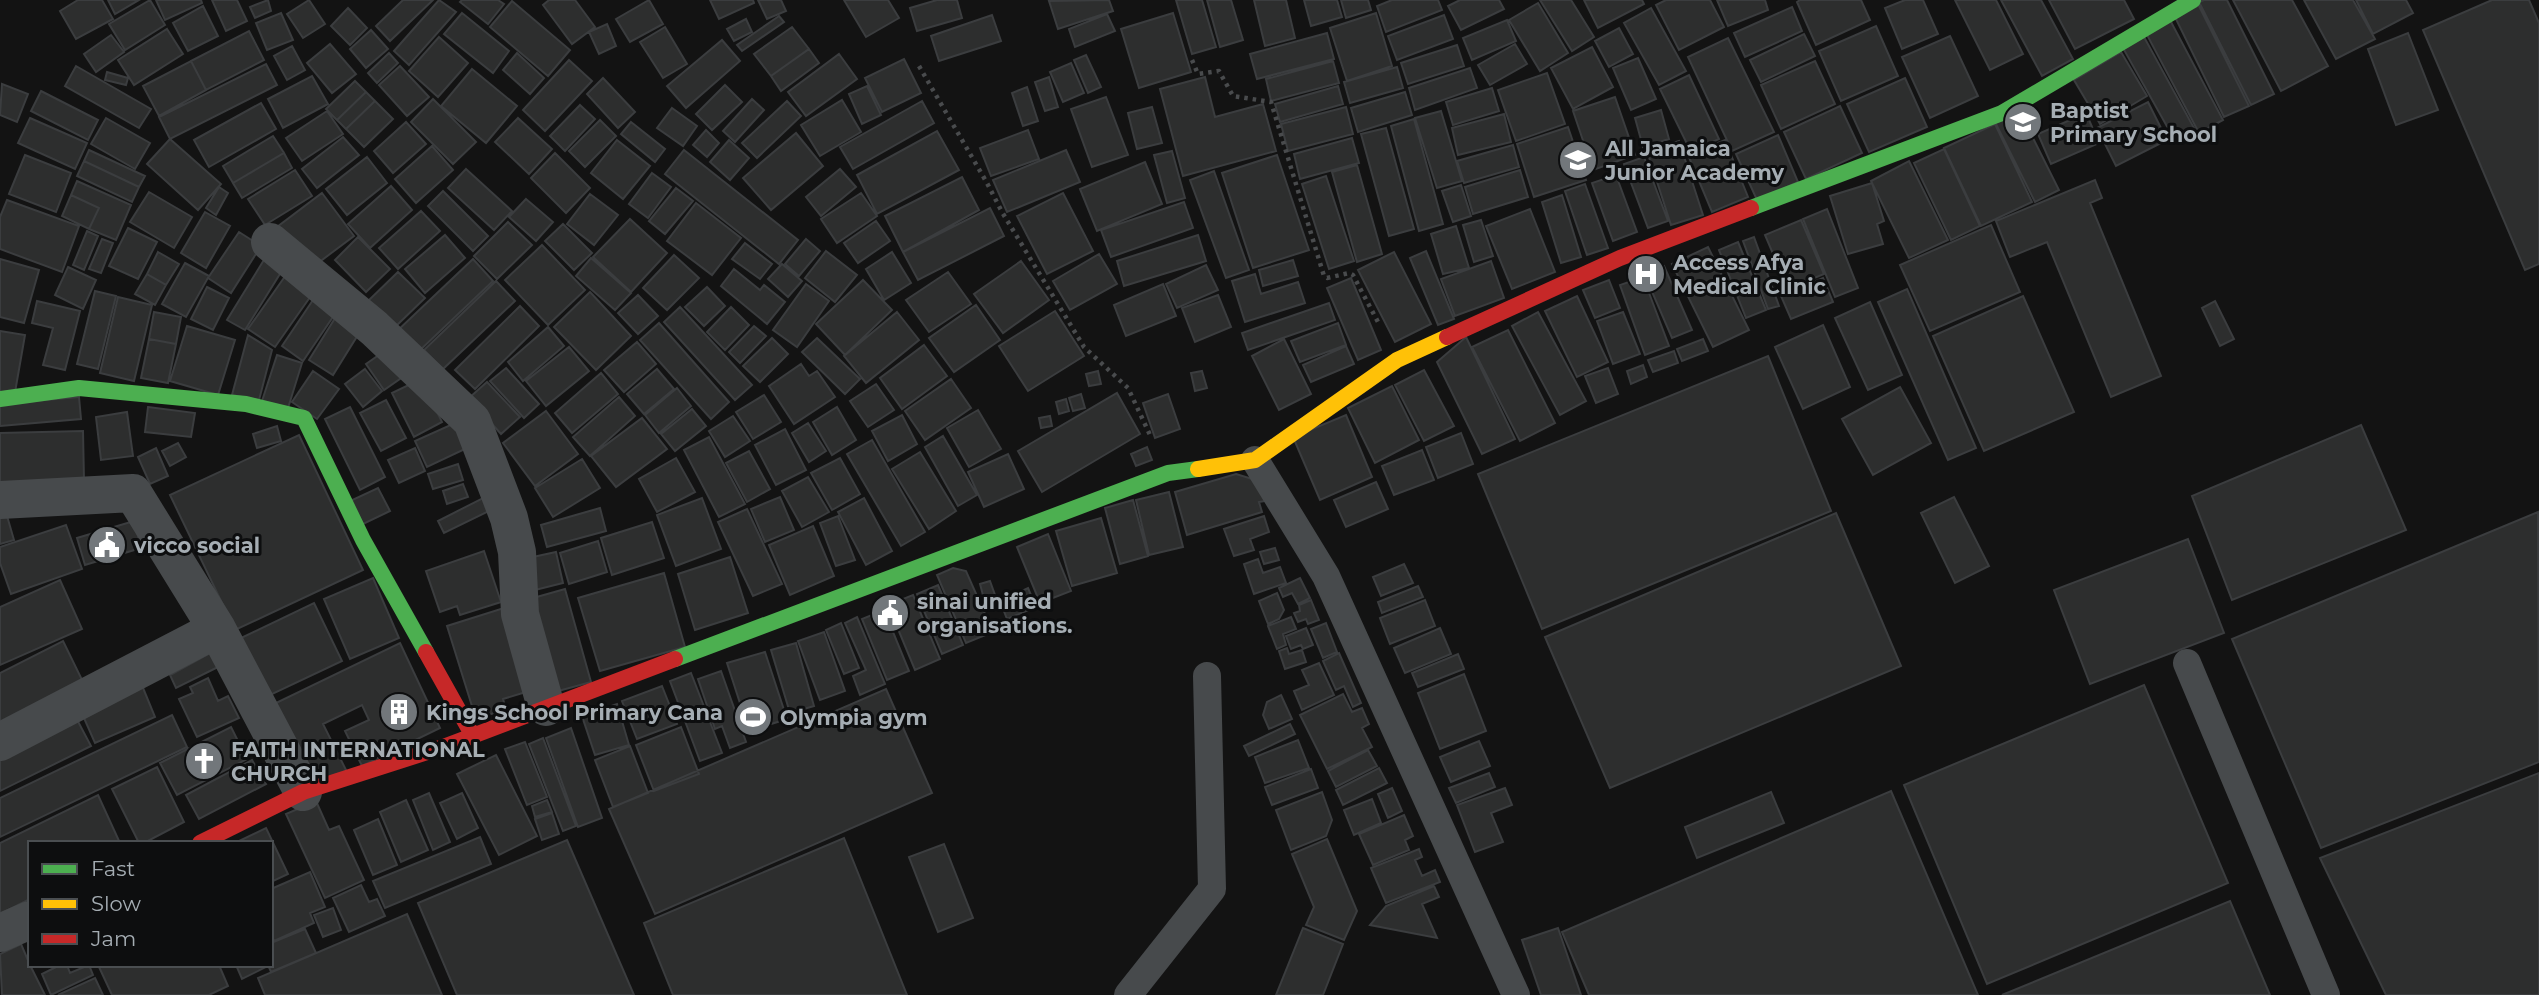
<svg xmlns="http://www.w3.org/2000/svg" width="2539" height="995" font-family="Montserrat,sans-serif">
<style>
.building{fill:#2d2e2e;stroke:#3b3d3f;stroke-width:2}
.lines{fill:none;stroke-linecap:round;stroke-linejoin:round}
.path{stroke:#494b4d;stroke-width:4.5;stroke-dasharray:3.5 5;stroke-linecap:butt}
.lane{stroke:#474a4c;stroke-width:28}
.street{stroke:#474a4c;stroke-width:38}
.fast{stroke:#4caf50;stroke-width:16}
.slow{stroke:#ffc107;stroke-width:16}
.jam{stroke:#c62828;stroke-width:16}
.labels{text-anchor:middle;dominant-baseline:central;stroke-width:6;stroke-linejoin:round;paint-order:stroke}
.poi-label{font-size:21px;font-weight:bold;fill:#a5adb3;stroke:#0d0e0f;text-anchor:start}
</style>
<rect width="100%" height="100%" fill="#131313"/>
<path class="building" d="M78,0H102L113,19L76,39L60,11Z
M108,0H139L115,14Z
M150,0L165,25L125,50L109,24Z
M156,0H201L202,3L165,20Z
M212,0H237L247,21L226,31Z
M268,0L271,11L255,18L250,7Z
M309,0L325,24L303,38L287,14Z
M403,0H433L390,41L376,26Z
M439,0L456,12L409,65L394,51Z
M462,0H498L504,4L488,24L460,2Z
M549,0H575L595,27L572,44L543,5Z
M649,0L663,24L630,42L616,19Z
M710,0H753L754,3L719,19Z
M758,0H781L786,11L767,19Z
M844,0H888L899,18L866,37Z
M937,0H957L962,18L917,31L910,8Z
M1109,0L1113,11L1058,29L1049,1Z
M1176,0H1202L1216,47L1192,54Z
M1207,0H1231L1243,40L1220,47Z
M1254,0H1286L1295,38L1265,46Z
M1304,0H1337L1342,17L1311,26Z
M1341,0H1368L1371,10L1346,18Z
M1392,0H1438L1442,10L1386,32L1377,6Z
M1460,0H1499L1504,9L1461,30L1448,6Z
M1540,0H1571L1594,37L1572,51Z
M1584,0H1642L1644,4L1598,28Z
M1666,0H1710L1724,27L1679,50L1656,5Z
M1717,0H1765L1768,10L1728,26Z
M1800,0H1861L1870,20L1816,45L1797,2Z
M1905,0H1923L1938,34L1902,49L1885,8Z
M1955,0H1996L2023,54L1990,70Z
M2001,0H2041L2073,59L2042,76Z
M2049,0H2124L2134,19L2075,49Z
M2204,0H2227L2274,94L2251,105L2199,2Z
M2233,0H2292L2328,66L2281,91Z
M2304,0H2353L2375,39L2336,59Z
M2356,0H2406L2413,13L2373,34Z
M2492,0H2529L2539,23V264L2525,270L2423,30Z
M512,1L570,50L548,76L490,27Z
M1538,3L1568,53L1540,71L1509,20Z
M2198,4L2249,106L2224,117L2174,15Z
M203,6L218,36L188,51L173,23Z
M1792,7L1802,31L1745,57L1734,33Z
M348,8L367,28L350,45L331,26Z
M1651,8L1686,71L1659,85L1624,23Z
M281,13L293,40L267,50L256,23Z
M462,13L509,51L493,73L444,34Z
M1173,13L1191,72L1139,88L1121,29Z
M1376,13L1392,66L1347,81L1330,28Z
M1107,14L1115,31L1075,47L1069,29Z
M992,15L1001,41L939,61L931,36Z
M1444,15L1453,39L1397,60L1388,36Z
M779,16L784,22L742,51L737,45Z
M746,19L752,32L734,41L727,29Z
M1507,20L1516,41L1472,60L1463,38Z
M2170,20L2223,120L2199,133L2146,33Z
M607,24L616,46L599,54L589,32Z
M1876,26L1898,76L1841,101L1819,51Z
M665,27L687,64L663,78L640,42Z
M792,27L809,49L771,76L754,54Z
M1619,28L1633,54L1609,67L1595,41Z
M167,29L183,54L134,85L118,60Z
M371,30L388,49L366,68L350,49Z
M249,31L264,60L206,90L191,61Z
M1327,33L1334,59L1257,79L1250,54Z
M2408,33L2438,110L2396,125L2368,49Z
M1804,34L1815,56L1761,82L1750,60Z
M111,35L124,52L96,72L84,54Z
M1950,36L1978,96L1930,118L1902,57Z
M439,37L468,63L438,97L409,71Z
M2144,37L2194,128L2174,139L2123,48Z
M1728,38L1774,132L1732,151L1688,57Z
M722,40L740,61L686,108L667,86Z
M330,44L356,74L332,93L307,63Z
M1515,44L1527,64L1490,85L1478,65Z
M1457,45L1464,66L1408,84L1401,63Z
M292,46L305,70L287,80L274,56Z
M1592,47L1613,87L1573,109L1551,68Z
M809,49L819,63L781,91L771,76Z
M2121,52L2147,96L2100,124L2074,80Z
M389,53L398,63L377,83L368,73Z
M517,53L544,78L530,94L503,70Z
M839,54L857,79L806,116L788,92Z
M1086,55L1101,87L1088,93L1074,60Z
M1638,58L1656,99L1631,110L1613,68Z
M904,59L921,93L882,112L865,78Z
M569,60L592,81L545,131L523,110Z
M191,61L206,90L159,116L143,86Z
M1333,61L1339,83L1271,101L1266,79Z
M1815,61L1835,104L1781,129L1761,85Z
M1071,63L1084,93L1063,102L1050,72Z
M266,64L277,85L170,139L159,117Z
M76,66L151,109L139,128L65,86Z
M400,66L429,97L407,116L379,85Z
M1397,67L1403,88L1350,103L1344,82Z
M1470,68L1477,88L1415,110L1409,88Z
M472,69L517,106L486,143L441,106Z
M107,72L128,78L126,85L105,80Z
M1547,73L1565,124L1516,141L1498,90Z
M1689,75L1719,139L1691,152L1660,89Z
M312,76L328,104L283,128L268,99Z
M1049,77L1058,107L1045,111L1035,82Z
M1205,77L1215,117L1263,104L1276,151L1183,176L1160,89Z
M603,78L635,112L618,128L587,94Z
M1905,78L1927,127L1869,152L1847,104Z
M355,81L366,92L337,120L326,109Z
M2,84L28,94L17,122L0,115Z
M725,85L742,102L712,130L696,114Z
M867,86L881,115L862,124L849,94Z
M1338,86L1343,104L1280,122L1275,104Z
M1027,87L1038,121L1023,126L1012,93Z
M1492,88L1499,111L1453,125L1446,102Z
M41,91L98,120L88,140L31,111Z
M366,92L375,101L346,129L337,120Z
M1405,92L1412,115L1358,132L1351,108Z
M1106,97L1128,155L1092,167L1071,109Z
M1615,97L1635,155L1593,170L1573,111Z
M433,99L476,142L453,164L411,122Z
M752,99L764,110L735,142L723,131Z
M842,100L861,132L820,156L801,125Z
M375,101L393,119L364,147L346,129Z
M787,101L801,116L757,158L742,143Z
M922,101L934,123L853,169L840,147Z
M2148,102L2167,140L2116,166L2097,128Z
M261,103L276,129L209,167L194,140Z
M580,105L595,119L565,151L550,136Z
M1840,106L1862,153L1806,179L1784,132Z
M1152,107L1162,143L1137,149L1128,113Z
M1346,107L1353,134L1288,151L1281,124Z
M672,108L697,126L683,146L657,128Z
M1661,110L1669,139L1643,147L1635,118Z
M2019,110L2059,190L2035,202L1995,122Z
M327,111L343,134L302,161L286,138Z
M1441,111L1462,181L1437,188L1415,118Z
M2086,113L2099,143L2051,164L2038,134Z
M1504,114L1511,142L1458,155L1452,128Z
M30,118L87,143L75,169L18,143Z
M106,118L150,143L135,169L91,144Z
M518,118L552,149L529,174L495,142Z
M1414,119L1443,224L1419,231L1391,126Z
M600,120L616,136L585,167L569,151Z
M406,122L426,144L393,173L374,151Z
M631,122L665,149L655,162L621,134Z
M1995,124L2032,202L1981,226L1944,148Z
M1568,127L1586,180L1534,197L1517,144Z
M1386,128L1414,229L1389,236L1361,134Z
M706,130L719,143L707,157L693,145Z
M1028,130L1039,159L991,176L980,148Z
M937,131L959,170L877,214L857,175Z
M796,133L823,166L771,210L743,178Z
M1778,135L1798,182L1757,200L1736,154Z
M273,136L284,153L233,183L223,166Z
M343,137L359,155L317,188L302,169Z
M1352,138L1359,163L1300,179L1294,154Z
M170,139L221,184L198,210L147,164Z
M617,140L650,166L623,199L591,173Z
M729,140L749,158L730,180L710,162Z
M1725,140L1748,197L1712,212L1688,155Z
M1679,141L1703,215L1671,225L1647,151Z
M1513,145L1519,167L1464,183L1457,161Z
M432,146L453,170L416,203L395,179Z
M1944,149L1980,226L1951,240L1914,163Z
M89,150L145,176L139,187L84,161Z
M684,150L798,240L779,264L665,174Z
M1066,150L1080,182L1007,212L993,180Z
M1172,151L1185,198L1167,203L1154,155Z
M284,153L292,168L242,198L233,183Z
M555,153L590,188L566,213L531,178Z
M25,155L71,173L56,212L9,194Z
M1277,155L1309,250L1253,268L1222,173Z
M367,157L387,183L347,215L326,189Z
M1644,157L1668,221L1648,228L1624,164Z
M84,161L139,187L132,202L77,176Z
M1909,161L1948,240L1909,258L1871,181Z
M1145,162L1162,204L1097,231L1080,189Z
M1357,165L1382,254L1357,262L1332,172Z
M466,169L512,211L494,230L448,188Z
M840,169L856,187L821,216L806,197Z
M295,170L312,196L265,225L248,199Z
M1520,170L1528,197L1473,214L1465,187Z
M1214,171L1249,270L1226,278L1190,180Z
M652,173L671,187L648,218L629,204Z
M1616,175L1637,232L1613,241L1592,183Z
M1326,176L1354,261L1329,269L1302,184Z
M962,177L979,210L903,252L885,216Z
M2095,180L2102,198L2090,203L2161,376L2111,397L2047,242L2010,257L1996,221Z
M77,181L131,205L116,240L89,229L99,208L71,195Z
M1872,183L1884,221L1877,224L1883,244L1848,254L1830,196Z
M1585,184L1608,248L1587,255L1565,191Z
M1461,185L1471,216L1453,222L1442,191Z
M391,186L412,210L370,248L348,224Z
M219,187L228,193L216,215L206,208Z
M676,188L693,201L665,234L649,221Z
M443,191L488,236L473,251L428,206Z
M149,192L192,217L174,248L130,222Z
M322,193L354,236L310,269L277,227Z
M861,193L877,216L837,243L821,219Z
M1063,193L1093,251L1047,274L1017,216Z
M590,194L618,215L594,245L567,224Z
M71,195L99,208L89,229L62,216Z
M1562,195L1581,257L1561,263L1542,202Z
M526,199L553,222L536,241L509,217Z
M7,200L79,226L62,272L0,249V217Z
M1184,202L1193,228L1111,257L1101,230Z
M696,203L741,238L712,275L667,241Z
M990,208L1004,236L918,280L903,252Z
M1530,209L1555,272L1512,289L1486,226Z
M1827,209L1858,288L1835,297L1803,219Z
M421,211L440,231L398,269L379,248Z
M205,212L230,226L206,268L181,253Z
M630,219L667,253L631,292L593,257Z
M1481,220L1493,256L1474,262L1463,225Z
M1801,220L1824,274L1788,289L1765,235Z
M876,221L890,241L858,263L844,243Z
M508,222L532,245L497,279L474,256Z
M563,224L592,253L574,270L545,241Z
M1991,225L2020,292L1930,331L1900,265Z
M1456,226L1469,268L1443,274L1431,234Z
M128,228L157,242L138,279L109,266Z
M87,231L98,236L84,270L73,265Z
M239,232L261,246L231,293L208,278Z
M445,235L465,258L425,293L405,269Z
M1198,235L1206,261L1124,286L1117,261Z
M358,237L390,269L366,292L335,260Z
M1754,237L1779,306L1768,309L1743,241Z
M102,239L113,243L101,273L89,269Z
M806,239L820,251L799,276L785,264Z
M1738,242L1766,310L1746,318L1719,250Z
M745,243L772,264L760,279L732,259Z
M542,245L585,290L548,325L505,280Z
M1708,247L1749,330L1713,347L1672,264Z
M270,250L288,261L245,330L227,320Z
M826,251L857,275L835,302L805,278Z
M1426,251L1454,319L1438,325L1410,258Z
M158,252L179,264L166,285L147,274Z
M892,252L911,283L884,300L866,269Z
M1394,252L1431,324L1395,342L1358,270Z
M1099,254L1117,284L1070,310L1053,281Z
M674,255L699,278L667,310L643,288Z
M591,258L631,293L615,310L576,276Z
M0,259L39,270L24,323L0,317Z
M473,259L493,281L417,353L396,332Z
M1293,260L1298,276L1263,286L1259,270Z
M1021,261L1049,300L1003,333L974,294Z
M1491,261L1504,298L1455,316L1441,279Z
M185,263L209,276L186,317L162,304Z
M782,264L802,281L788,297L768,279Z
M1206,265L1218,290L1177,308L1166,284Z
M1664,266L1692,330L1672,338L1644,273Z
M68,267L96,280L83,309L55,295Z
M734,269L760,290L764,285L785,302L767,324L721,286Z
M288,272L315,290L275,347L248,329Z
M398,272L425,298L394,328L368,301Z
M948,272L971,304L929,332L906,300Z
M147,274L166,285L155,305L135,294Z
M1255,274L1261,294L1298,282L1305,303L1245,322L1232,281Z
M1643,277L1669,346L1645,355L1620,285Z
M1351,278L1381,350L1358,360L1327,288Z
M1823,278L1833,302L1791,319L1781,296Z
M863,280L892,310L845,355L816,324Z
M1609,280L1620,308L1595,318L1583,290Z
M496,281L515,301L443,369L424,350Z
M806,284L829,301L797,347L773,330Z
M1163,284L1176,316L1126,336L1114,305Z
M207,287L229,298L213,330L191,319Z
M707,287L725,306L704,326L685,307Z
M1907,289L1976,448L1948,460L1878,302Z
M95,291L116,296L98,369L77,364Z
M590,292L631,336L596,370L554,327Z
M317,294L339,308L303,361L282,346Z
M638,295L658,316L638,334L618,313Z
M1218,295L1231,327L1195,342L1182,308Z
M1577,296L1608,362L1577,377L1545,311Z
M2023,296L2074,412L1984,451L1933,336Z
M118,297L152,305L134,381L100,373Z
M37,301L80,311L65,370L43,365L53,328L32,323Z
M2215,301L2234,339L2220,346L2202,308Z
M1870,302L1902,375L1868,390L1835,318Z
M1329,303L1335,320L1248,350L1242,333Z
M976,305L1000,340L954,372L929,338Z
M520,306L539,326L475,389L455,370Z
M680,307L752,385L735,400L664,322Z
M731,307L749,325L725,350L707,332Z
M1055,311L1084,356L1028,391L999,346Z
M154,312L181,317L176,344L149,339Z
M897,312L919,340L866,383L844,356Z
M1538,312L1586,401L1560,415L1512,326Z
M1623,312L1640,354L1613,364L1597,321Z
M337,315L361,330L333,375L309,360Z
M659,323L729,402L711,419L640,340Z
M1338,323L1346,345L1300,362L1291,341Z
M1823,325L1850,387L1803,409L1775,347Z
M187,326L235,340L218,395L170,381Z
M754,326L766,336L740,363L729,352Z
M548,327L564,346L523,381L508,362Z
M1508,330L1555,423L1520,441L1472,347Z
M0,331L25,335L14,398L0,396Z
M248,335L272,350L259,400L232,395Z
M1466,337L1515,439L1482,454L1437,362Z
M772,338L788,354L760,382L743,366Z
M817,338L860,379L845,394L802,352Z
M149,339L176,344L168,383L141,378Z
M1284,339L1311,394L1279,410L1252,356Z
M1703,339L1708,351L1682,361L1677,349Z
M637,342L656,364L624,392L604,370Z
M924,345L947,376L902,409L880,378Z
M1346,346L1354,364L1311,382L1303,365Z
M569,347L589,371L546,406L526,381Z
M389,348L407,374L384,390L366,364Z
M1674,351L1678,363L1653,372L1648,360Z
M277,355L302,363L288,408L262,401Z
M1768,356L1831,511L1542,629L1478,474Z
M801,364L809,376L817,371L835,397L794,424L769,386Z
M1643,365L1647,377L1631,384L1627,371Z
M506,368L539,404L524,418L490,381Z
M1608,368L1618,394L1596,403L1585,376Z
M365,369L382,391L363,407L345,384Z
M657,369L674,389L644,414L627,394Z
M1424,370L1454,426L1424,441L1395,385Z
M313,371L339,389L317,419L292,402Z
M1098,371L1101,384L1089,386L1086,374Z
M1202,371L1207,388L1195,391L1191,373Z
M601,373L618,394L572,433L555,413Z
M421,379L442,422L414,437L392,393Z
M951,379L971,408L925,440L905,411Z
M487,382L520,417L501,434L469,398Z
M876,384L894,410L868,427L850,401Z
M1392,386L1419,440L1375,463L1348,408Z
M1900,387L1931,443L1873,475L1842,419Z
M677,388L691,406L659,433L645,415Z
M1117,393L1140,434L1042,492L1018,451Z
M1081,394L1085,408L1073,411L1069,398Z
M1168,394L1180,429L1155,438L1143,403Z
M764,395L781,422L753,439L736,412Z
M79,397L81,419L0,426V404Z
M619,397L635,416L590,456L573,437Z
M1066,399L1069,411L1059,414L1056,402Z
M386,400L406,438L381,451L360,413Z
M148,407L195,413L191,437L145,432Z
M350,407L385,477L360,490L325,419Z
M837,407L856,440L832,455L813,422Z
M692,409L706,426L675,451L661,434Z
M978,410L1001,449L969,467L947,428Z
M546,411L578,454L535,486L503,443Z
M127,412L133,456L101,460L96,417Z
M902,415L917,444L888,461L872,431Z
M1346,415L1372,477L1320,500L1293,437Z
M733,416L750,441L725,457L709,431Z
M1050,416L1052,426L1041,428L1039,418Z
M642,418L667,449L616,487L591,456Z
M455,423L467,448L427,467L415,441Z
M808,423L826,451L809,462L792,433Z
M2361,425L2406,530L2232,600L2192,496Z
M277,426L281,441L257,448L253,434Z
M785,429L806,470L776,485L755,445Z
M83,431L84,481L0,484V433Z
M1461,433L1473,464L1438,478L1426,447Z
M299,435L363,570L235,630L170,495Z
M943,436L977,495L958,506L925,447Z
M709,437L745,504L719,517L684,450Z
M872,440L925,532L901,546L847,454Z
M178,443L186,457L170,466L162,451Z
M1147,447L1152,460L1136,466L1131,454Z
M156,448L168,476L150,484L138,457Z
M415,448L425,471L399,483L388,460Z
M1422,450L1434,480L1394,495L1382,466Z
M749,451L770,489L747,502L726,463Z
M920,452L956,511L929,529L892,469Z
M1008,454L1024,489L984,507L968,472Z
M676,458L695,492L657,512L639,479Z
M840,458L860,494L832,510L811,473Z
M582,459L600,488L553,517L535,488Z
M458,464L463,480L433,489L428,474Z
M1236,474L1259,481L1265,501L1259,502L1262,512L1187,535L1175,492Z
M808,477L829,512L802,527L782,491Z
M1376,482L1388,509L1346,527L1334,500Z
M463,484L468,497L447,504L443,491Z
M378,488L390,511L359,526L348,502Z
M1169,492L1183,547L1149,555L1136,500Z
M489,495L495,508L444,533L438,521Z
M780,497L794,530L765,542L751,509Z
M1954,497L1989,566L1955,583L1921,513Z
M702,498L721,549L676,566L657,515Z
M864,498L892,551L866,565L838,512Z
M1133,500L1148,556L1120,564L1105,508Z
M600,508L606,531L547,547L541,525Z
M5,509L14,540L0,544V510Z
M747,509L782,584L753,596L718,522Z
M2538,512L2539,762L2321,848L2232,639Z
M1836,513L1901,666L1610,788L1545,637Z
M838,516L855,560L836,566L820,523Z
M1264,516L1269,532L1250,539L1254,550L1234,556L1224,529Z
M1101,518L1117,573L1072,586L1056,531Z
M134,521L141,548L85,565L77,538Z
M652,522L664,558L612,575L601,538Z
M66,525L82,569L11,594L0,563V547Z
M813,526L834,576L790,595L769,545Z
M1048,534L1071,591L1040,603L1017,547Z
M2188,539L2224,633L2090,684L2054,590Z
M598,541L607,572L569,584L560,553Z
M1275,548L1279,560L1264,564L1260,552Z
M484,551L501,602L460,615L457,606L440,612L426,571Z
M556,552L563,583L527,592L519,560Z
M730,557L748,613L695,630L678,574Z
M1258,559L1263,573L1280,567L1286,583L1254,594L1244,564Z
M1404,564L1413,583L1381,596L1373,577Z
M953,568L966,571L993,632L966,643L937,575Z
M664,573L685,647L600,671L578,598Z
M373,578L399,638L350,659L324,599Z
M1300,578L1310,598L1298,604L1292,593L1283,597L1279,588Z
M60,580L82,629L0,665V607Z
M990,581L995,595L984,599L980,584Z
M938,585L963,645L942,654L917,594Z
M1418,586L1423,597L1382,613L1378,602Z
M1028,588L1036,607L1007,619L1000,601Z
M565,589L591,682L551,693L526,600Z
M1277,593L1284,610L1279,619L1268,624L1259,601Z
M913,595L940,659L915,670L888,605Z
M1311,600L1319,620L1308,624L1306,619L1298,622L1294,613L1300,611L1299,605Z
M1425,600L1435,626L1390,644L1380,618Z
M314,603L342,661L268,696L241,638Z
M504,608L529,691L503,699L506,709L476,719L447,626Z
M884,610L909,671L887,680L862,619Z
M857,617L885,684L860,695L853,676L866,670L845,623Z
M1291,617L1296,629L1283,634L1286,645L1277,649L1268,626Z
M841,623L859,668L844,674L826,630Z
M1326,623L1337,652L1323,658L1311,629Z
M1306,628L1313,645L1303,649L1301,645L1291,649L1286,636Z
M1440,628L1451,654L1405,673L1394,648Z
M824,632L845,691L820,700L798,641Z
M63,641L86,688L0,731V673Z
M400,643L440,728L362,766L345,731L369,720L362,705L323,724L347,772L316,786L276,703Z
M796,643L814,706L790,713L771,650Z
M1287,648L1289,654L1302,650L1306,662L1285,669L1279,651Z
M765,652L787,719L749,731L727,663Z
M210,653L218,667L176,688L170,675Z
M1339,653L1361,703L1353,707L1344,686L1336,690L1323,661Z
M1458,654L1464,669L1418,687L1412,673Z
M1319,663L1334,695L1302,710L1294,691L1309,685L1302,670Z
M721,671L746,742L730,748L722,726L715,729L698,679Z
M691,673L722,753L700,761L670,681Z
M1464,674L1486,731L1440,749L1418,693Z
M208,678L218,701L228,696L239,718L197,737L179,699L193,693L190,687Z
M141,683L155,717L95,743L80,709Z
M2144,685L2228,883L1987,984L1904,785Z
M662,686L677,724L637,739L622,701Z
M886,689L932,793L655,914L609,809Z
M1343,694L1352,712L1362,708L1369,724L1362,728L1372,747L1327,769L1300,715Z
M1281,695L1292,719L1269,729L1263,715L1267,702Z
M617,704L629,745L595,755L582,716Z
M73,712L91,746L0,791V747Z
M172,715L187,747L0,837V798Z
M1290,724L1295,734L1249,756L1244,746Z
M231,727L247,759L177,795L160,763Z
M681,727L699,774L654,791L636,745Z
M571,728L602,818L578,827L546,738Z
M543,738L576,826L563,831L529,744Z
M1298,740L1309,768L1265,783L1255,757Z
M1479,741L1490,766L1451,782L1440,757Z
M525,742L547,797L527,805L505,749Z
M630,746L648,793L613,807L595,760Z
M1368,750L1377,766L1336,787L1328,771Z
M496,755L537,836L499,855L457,774Z
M252,760L266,784L199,819L186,795Z
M157,767L184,822L144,843H139L112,789Z
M1379,768L1387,783L1343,805L1336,790Z
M1311,769L1318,788L1272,805L1265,787Z
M1489,773L1495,787L1456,803L1449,788Z
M2539,773V995H2386L2320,858Z
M1392,788L1402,811L1388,818L1378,794Z
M1505,788L1512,805L1491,813L1503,842L1475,852L1457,805Z
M1891,791L1978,995H1589L1562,932Z
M1322,792L1332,820L1326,836L1291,850L1276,810Z
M1771,792L1784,823L1697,858L1685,827Z
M429,793L450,842L433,850L413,800Z
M462,793L478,828L457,839L440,803Z
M98,795L120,843H30V899L0,914V843Z
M1372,799L1381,823L1354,835L1344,810Z
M406,800L428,850L401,862L380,812Z
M547,800L552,812L535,817L532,806Z
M316,801L329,830L339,826L364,880L325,898L286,814Z
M552,813L559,834L542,840L535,819Z
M1404,815L1413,836L1405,840L1409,850L1373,865L1359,834Z
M378,819L397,865L373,875L354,830Z
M266,828L288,874L271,882V843H235Z
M480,837L491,864L385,908L373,881Z
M844,838L907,995H673L644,923Z
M1327,839L1357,911L1344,940L1306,925L1314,907L1292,854Z
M567,840L634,995H457L418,903Z
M944,844L973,918L938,932L909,857Z
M1419,849L1422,857L1415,860L1422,876L1435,870L1440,882L1386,903L1371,868Z
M310,872L325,907L310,913L314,923L274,941L271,935V889Z
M361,885L369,902L377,899L385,916L349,932L333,898Z
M1434,886L1439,897L1422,904L1437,938L1370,925L1386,906Z
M2230,901L2270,995H2002Z
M333,908L341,930L323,937L314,915Z
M407,914L442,995H265L258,978Z
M1303,928L1343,944L1323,995H1276Z
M1558,928L1581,995H1541L1522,940Z
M305,929L316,953L271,972L268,965H271V943Z
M21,944L30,965L45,995H2L0,954Z
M60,965H67L70,973L89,965L93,975L51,995L42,974Z
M104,965H219L228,986L209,995H112L99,967Z
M236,965H266V967L242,979Z
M95,978L103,995H58Z"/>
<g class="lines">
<path class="path" d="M1192,60L1198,74L1219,71L1233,96L1271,102L1324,276L1327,278L1349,273L1353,275L1378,322
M919,66L987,183L1002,212L1084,347L1128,388L1150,435"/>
<path class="lane" d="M1255,460L1326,576L1516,995
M2187,663L2326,995
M1128,995L1212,889L1207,676"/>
<path class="street" d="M270,242L374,328L472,421L509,518L517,552L520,614L546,707
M0,500L133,493L217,629L303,792
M0,742L217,629
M0,933L30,920"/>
<path class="fast" d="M1751,208L2002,113L2193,0
M0,399L79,388L246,404L304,418L363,540L426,652
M675,659L1168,473L1198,469"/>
<path class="slow" d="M1198,469L1255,460L1397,360L1447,337"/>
<path class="jam" d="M1447,337L1620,258L1751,208
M426,652L473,736
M200,843L303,792L446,746L675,659"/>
</g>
<defs>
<symbol id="school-disc" viewBox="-11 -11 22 22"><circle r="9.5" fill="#72777b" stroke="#0d0e0f"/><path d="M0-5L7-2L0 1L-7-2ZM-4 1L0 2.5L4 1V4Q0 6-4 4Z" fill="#fff"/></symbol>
<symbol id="hospital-disc" viewBox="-11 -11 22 22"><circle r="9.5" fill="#72777b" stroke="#0d0e0f"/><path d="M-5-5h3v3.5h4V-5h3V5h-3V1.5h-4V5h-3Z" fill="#fff"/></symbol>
<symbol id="civic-disc" viewBox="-11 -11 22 22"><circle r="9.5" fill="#72777b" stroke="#0d0e0f"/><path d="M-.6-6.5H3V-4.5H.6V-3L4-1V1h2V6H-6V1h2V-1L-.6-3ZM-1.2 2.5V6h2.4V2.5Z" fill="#fff"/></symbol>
<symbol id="building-disc" viewBox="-11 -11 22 22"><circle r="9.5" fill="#72777b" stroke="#0d0e0f"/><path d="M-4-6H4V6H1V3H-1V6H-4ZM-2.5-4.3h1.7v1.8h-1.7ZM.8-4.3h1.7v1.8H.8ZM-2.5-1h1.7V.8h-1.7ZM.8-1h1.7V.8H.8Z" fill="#fff"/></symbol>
<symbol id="stadium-disc" viewBox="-11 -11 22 22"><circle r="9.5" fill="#72777b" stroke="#0d0e0f"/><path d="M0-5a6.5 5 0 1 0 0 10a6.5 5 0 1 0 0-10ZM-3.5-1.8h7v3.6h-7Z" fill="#fff"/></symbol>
<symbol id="church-disc" viewBox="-11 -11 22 22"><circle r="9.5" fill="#72777b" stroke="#0d0e0f"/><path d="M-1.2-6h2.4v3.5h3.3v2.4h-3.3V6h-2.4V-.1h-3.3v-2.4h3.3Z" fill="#fff"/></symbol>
</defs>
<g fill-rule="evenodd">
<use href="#school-disc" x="2001" y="100" width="44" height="44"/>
<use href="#school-disc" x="1556" y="138" width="44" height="44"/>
<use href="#hospital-disc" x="1624" y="252" width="44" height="44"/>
<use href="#civic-disc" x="85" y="523" width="44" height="44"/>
<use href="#civic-disc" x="868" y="591" width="44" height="44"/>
<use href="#building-disc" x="377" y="690" width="44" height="44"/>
<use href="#stadium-disc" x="731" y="695" width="44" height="44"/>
<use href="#church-disc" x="182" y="739" width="44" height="44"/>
</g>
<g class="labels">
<g class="poi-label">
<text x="2050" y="110">Baptist<tspan x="2050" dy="24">Primary School</tspan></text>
<text x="1605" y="148">All Jamaica<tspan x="1605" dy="24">Junior Academy</tspan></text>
<text x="1673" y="262">Access Afya<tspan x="1673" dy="24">Medical Clinic</tspan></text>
<text x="134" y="545">vicco social</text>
<text x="917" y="601">sinai unified<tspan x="917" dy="24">organisations.</tspan></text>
<text x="426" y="712">Kings School Primary Cana</text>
<text x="780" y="717">Olympia gym</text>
<text x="231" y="749">FAITH INTERNATIONAL<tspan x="231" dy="24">CHURCH</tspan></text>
</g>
</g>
<rect x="28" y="841" width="245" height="126" fill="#0d0e0f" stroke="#4a4e51" stroke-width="2"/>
<rect x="42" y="864" width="35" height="10" fill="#4caf50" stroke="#4a4e51" stroke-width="2"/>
<text x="91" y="876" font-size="21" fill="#a5adb3">Fast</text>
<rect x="42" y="899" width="35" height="10" fill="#ffc107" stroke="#4a4e51" stroke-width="2"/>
<text x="91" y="911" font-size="21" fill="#a5adb3">Slow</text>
<rect x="42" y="934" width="35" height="10" fill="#c62828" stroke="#4a4e51" stroke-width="2"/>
<text x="91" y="946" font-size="21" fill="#a5adb3">Jam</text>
</svg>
